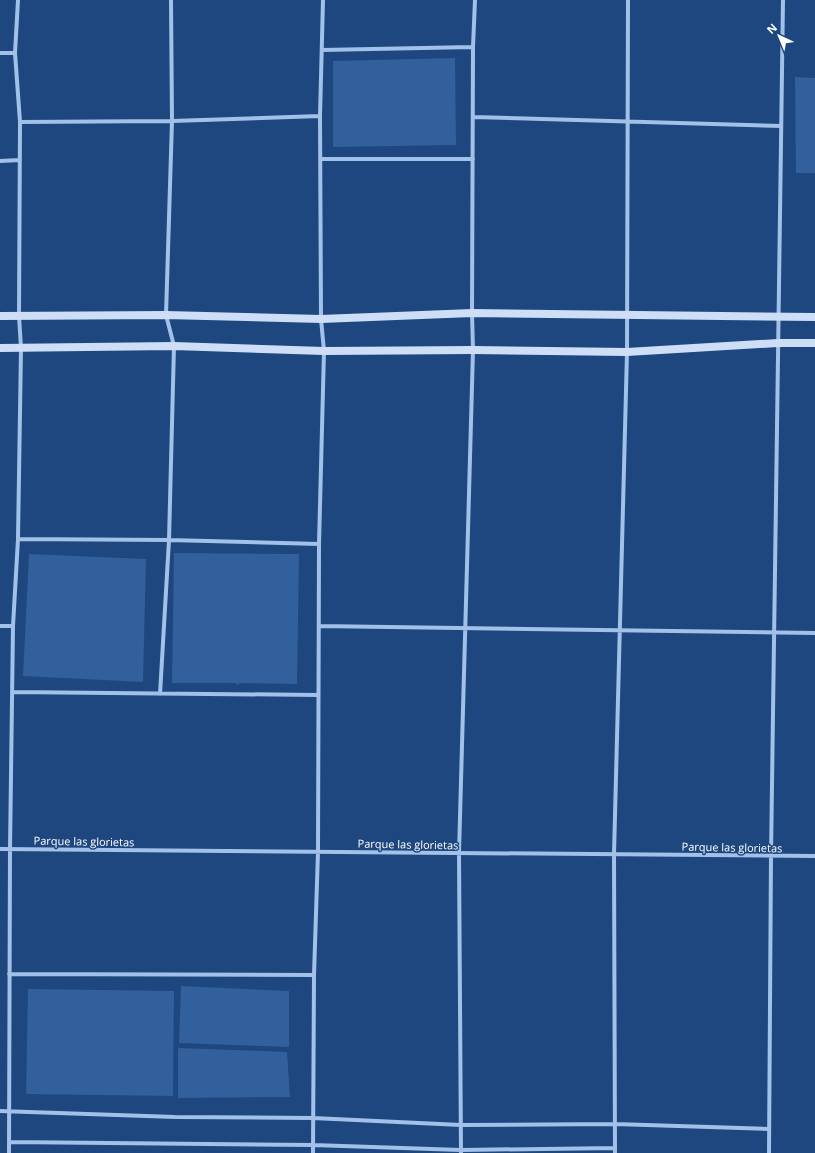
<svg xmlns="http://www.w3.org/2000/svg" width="815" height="1153" font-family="'Open Sans',sans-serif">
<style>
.green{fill:#31609d}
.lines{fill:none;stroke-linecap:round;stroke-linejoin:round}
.street{stroke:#a2c1e8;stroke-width:4}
.secondary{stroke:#cddef6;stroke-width:8}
.labels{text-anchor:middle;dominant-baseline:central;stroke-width:3;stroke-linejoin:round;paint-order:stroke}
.street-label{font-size:11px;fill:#fff;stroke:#1e477f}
</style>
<rect width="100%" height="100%" fill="#1e477f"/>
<path class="green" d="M455,58L456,145L333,147V61Z
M795,77L815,78V173H796Z
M174,553L299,554L297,684L240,683L237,685L236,683H172Z
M29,554L146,559L143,682L23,676Z
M181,986L289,991V1047L179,1043Z
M28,989L174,991L173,1096L26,1094Z
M178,1048L287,1052L290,1097L178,1098Z"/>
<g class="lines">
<path class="street" d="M322,50L473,47
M0,53H15
M473,117L781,126
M20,122L172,121L320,116
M320,159H473
M0,161L20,160
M18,539L169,540L319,544
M0,626H13
M319,626L815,633
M12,692L318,695
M160,694L169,540L174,346L166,315L172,121L171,0
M0,849L815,856
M9,974L314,975
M0,1111L175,1117L313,1118L461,1125L615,1124L769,1129
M10,1142L313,1145L461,1150L615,1148
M9,1153L10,849L13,626L18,539L21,348L19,316L20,122L15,53L18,0
M313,1153L314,975L318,852L319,544L324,351L321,319L320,116L323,0
M461,1153L459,853L473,350L472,313L473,47L475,0
M615,1153L614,854L627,352L628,0
M769,1153L771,856L783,0"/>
<path class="secondary" d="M0,316L166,315L321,319L472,313L815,317
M0,348L174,346L324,351L473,350L627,352L778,343H815"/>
</g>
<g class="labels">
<g class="street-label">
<text transform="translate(84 841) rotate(1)">Parque las glorietas</text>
<text transform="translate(408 844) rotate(1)">Parque las glorietas</text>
<text transform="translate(732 847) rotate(1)">Parque las glorietas</text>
</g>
</g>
<g transform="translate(779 36) rotate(316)" stroke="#1e477f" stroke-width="3" paint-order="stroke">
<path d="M0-3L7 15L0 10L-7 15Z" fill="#ffffff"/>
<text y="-6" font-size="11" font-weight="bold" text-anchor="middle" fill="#ffffff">N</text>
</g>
</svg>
